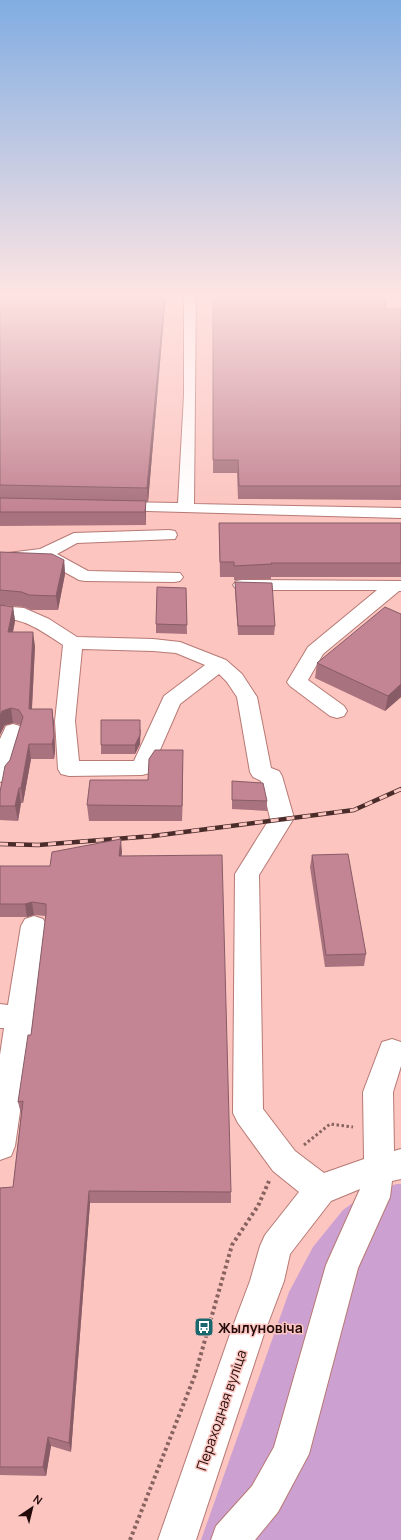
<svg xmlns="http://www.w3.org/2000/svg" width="401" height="1540" font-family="Manrope,sans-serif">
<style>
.green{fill:#cca0d0}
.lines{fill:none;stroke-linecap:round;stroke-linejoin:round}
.minor-casing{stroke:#b77974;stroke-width:2}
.path-far1{stroke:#896360;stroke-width:3;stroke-dasharray:2.5 2.5;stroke-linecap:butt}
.path{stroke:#896360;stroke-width:4;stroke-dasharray:3 3;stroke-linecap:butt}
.minor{fill:#fff;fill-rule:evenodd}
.rail-casing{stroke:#4a2d2b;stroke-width:4.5}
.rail{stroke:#fcc5c0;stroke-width:3;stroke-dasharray:8;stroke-linecap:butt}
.wall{fill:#a8727e}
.shaded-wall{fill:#885c67}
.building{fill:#c38493;stroke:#885c67}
.labels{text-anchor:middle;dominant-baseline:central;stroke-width:3;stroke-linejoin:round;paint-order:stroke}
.near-poi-label{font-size:14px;font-weight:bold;fill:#220b0a;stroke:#fcc5c0;text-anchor:start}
.near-street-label{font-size:14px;fill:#220b0a;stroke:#fcc5c0}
</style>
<rect width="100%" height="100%" fill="#fcc5c0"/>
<path class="green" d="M397,1184H401V1540H201L289,1292L313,1247L343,1210L368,1192Z"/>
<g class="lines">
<defs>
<path id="minor" d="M184,293H196L194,504L401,508V518L111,510L109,507L111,504L117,502L178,503L184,395Z
M169,530L175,531L177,535L175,539L77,543L57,554L88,571L180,573L183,577L180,581L174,582L85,581L79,580L41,559L0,564V554L40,549L74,533Z
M242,580L401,581V591H399L323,654L308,680L344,706L347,711L344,716L337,718L330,716L290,686L287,682L308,647L377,590H242L236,589L233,585L236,581Z
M0,606L24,608L49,619L77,637L153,639L180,642L226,660L242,674L257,697L271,768L279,771L282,776L294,818L259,875L263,1109L295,1151L324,1173L364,1159L363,1092L382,1042L392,1039L401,1042V1066L393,1092L394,1151L401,1149V1179L392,1181L390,1197L358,1268L309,1454L278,1512L255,1540H211L216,1526L252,1486L274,1447L326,1265L360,1189L331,1201L290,1254L284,1281L264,1334L196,1540H158L230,1334L250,1281L260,1246L265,1235L299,1192L273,1171L238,1123L233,1113L235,874L270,818L261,781L253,777L250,772L237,697L227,682L219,674L180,704L150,773L142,775L69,776L61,774L58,769L55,721L63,645C43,632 25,618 0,618ZM82,649L153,651L176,653L205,665L164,696L134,761H79L75,721Z
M13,724L20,726L24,731L11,774L8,779L0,782V739L6,726Z
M34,916L43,919L47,926L15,1146L11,1156L0,1160V1055L4,1028H0V1004L8,1005L21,926L25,919Z"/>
</defs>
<use href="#minor" class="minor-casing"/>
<path class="path-far1" d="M304,1145L330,1124L353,1127"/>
<path class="path" d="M130,1540L195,1375L232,1245L258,1206L269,1181"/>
<use href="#minor" class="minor"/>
<defs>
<path id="rail" d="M0,844L38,845L153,836L354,810L401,789"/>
</defs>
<use href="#rail" class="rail-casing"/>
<use href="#rail" class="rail"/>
</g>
<path class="wall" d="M0,293H166L148,502H146V525L0,526Z
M213,293L387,309H401V500L238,499L237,473H213Z
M219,523H401V577H271V579L234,580V577H220Z
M0,552L64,560L65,574L58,610H31L24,607L0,605Z
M235,582L275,626L274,635H238L235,590Z
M186,588L187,634L156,633V624Z
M13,607L15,621L13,632L35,646L32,709H52L54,724L55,751L54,759H31L23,803H21L18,821L0,820V792L21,725L13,723L5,725Z
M401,614V697L385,711L315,678L317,663Z
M141,729L140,744L135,754H101V745Z
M183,765L182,821H89L87,805Z
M232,781L267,801V811L232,809Z
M122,852L121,856L231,1192V1203H90L71,1452L51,1446L46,1476L0,1475V1188L13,1187L21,1114L18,1102L31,1035L46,916L34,915L27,917H0V866H50Z
M312,855L366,954L364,966L325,967L310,867Z"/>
<path class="shaded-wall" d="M165,293H166L148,502L147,488Z
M146,501V525L145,512Z
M64,560L65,574L58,610L56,596Z
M13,607L15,621L10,646L8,632Z
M33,632L35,646L31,724L29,709Z
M401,684V697L385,711L388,696Z
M11,708L13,723L5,725L0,735V715L2,711Z
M52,709L54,724L55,751L54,759L52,744Z
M140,720V744L135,754V745Z
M29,744L31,759L23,803L21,788Z
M183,750V765L182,821V806Z
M19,788L21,803L18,821L15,806Z
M121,839L122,852L120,869L119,856Z
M32,902L34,915L27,917L25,904Z
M89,1191L90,1203L71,1452L69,1443Z
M48,1437L51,1446L46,1476L43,1467Z"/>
<path class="building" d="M0,293H165L147,488L0,485Z
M213,293H382L387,309H401V486H239L238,460H213Z
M0,498L146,501L145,512H0Z
M219,523H401V563H271L272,564L234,566V562H220Z
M0,552L52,554L64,560L56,596L29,595L22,592L0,590Z
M235,582L272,583L275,626H238Z
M157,587L186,588L187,625L156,624Z
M0,605L13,607L8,632H33L29,709H52L54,736L52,744H29L21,788H19L15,806H0V792L5,766L10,760L23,717L19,710L11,708L2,711L0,715Z
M385,607L401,614V684L388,696L317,663Z
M101,720H140V735L135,745H101Z
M155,750H183L182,806L87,805L90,780H148L149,759Z
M232,781L263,783L267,801L232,800Z
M121,839L119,856L222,855L231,1192L89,1191L69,1443L48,1437L43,1467H0V1188L13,1187L23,1101L18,1102L28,1035H31L46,913V904L32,902L25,904H0V866H50L52,852Z
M348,854L366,954L326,955L312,855Z"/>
<linearGradient id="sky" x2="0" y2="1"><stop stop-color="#81ade2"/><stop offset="0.58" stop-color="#fee5e3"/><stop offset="1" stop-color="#fee5e3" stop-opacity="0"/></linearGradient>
<rect width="401" height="508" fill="url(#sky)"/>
<defs>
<symbol id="bus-square" viewBox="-11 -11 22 22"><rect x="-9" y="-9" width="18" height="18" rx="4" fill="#1b676e" stroke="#fcc5c0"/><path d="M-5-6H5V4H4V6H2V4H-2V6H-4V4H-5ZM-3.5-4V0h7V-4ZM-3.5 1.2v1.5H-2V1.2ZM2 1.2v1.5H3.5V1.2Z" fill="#fff"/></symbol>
</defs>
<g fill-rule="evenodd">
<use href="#bus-square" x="193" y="1316" width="22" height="22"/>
</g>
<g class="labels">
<g class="near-poi-label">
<text x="218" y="1327">Жылуновіча</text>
</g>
<g class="near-street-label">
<text transform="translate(221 1410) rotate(-71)">Пераходная вуліца</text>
</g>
</g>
<g transform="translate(32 1508) rotate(35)" stroke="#fcc5c0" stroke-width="3" paint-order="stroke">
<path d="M0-3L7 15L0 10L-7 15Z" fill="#220b0a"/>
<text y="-6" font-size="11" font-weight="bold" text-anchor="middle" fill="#220b0a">N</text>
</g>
</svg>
